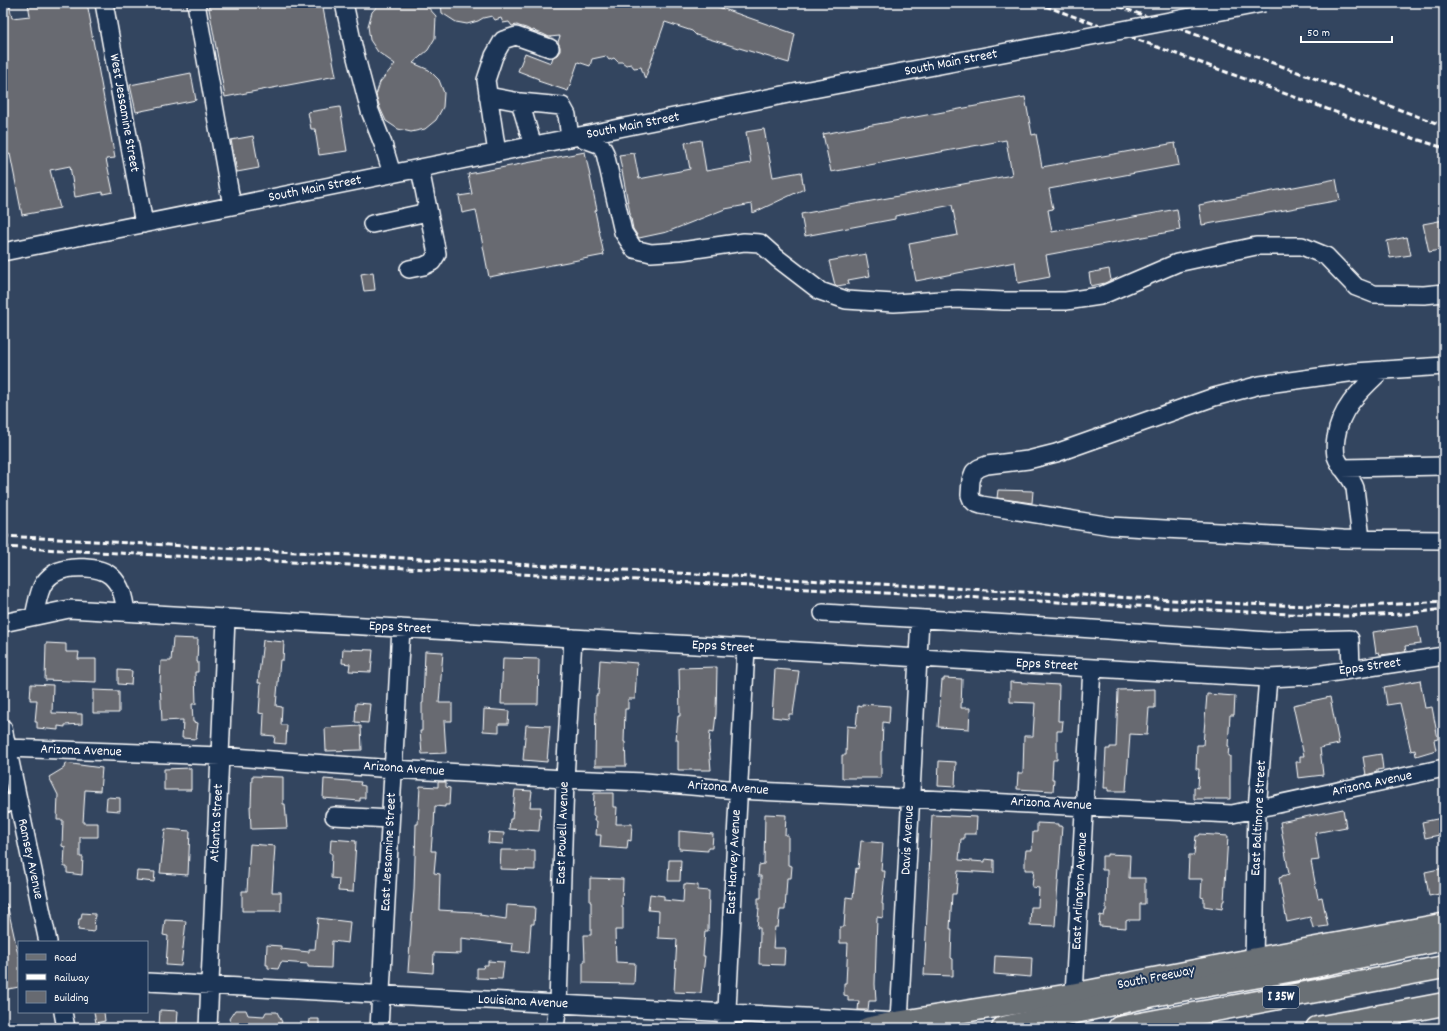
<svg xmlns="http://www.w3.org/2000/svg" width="1447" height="1031" font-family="Dekko,sans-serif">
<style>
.building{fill:#676a71;stroke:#fff}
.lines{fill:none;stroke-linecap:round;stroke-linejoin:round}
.minor-casing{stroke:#fff;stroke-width:20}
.major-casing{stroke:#fff;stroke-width:24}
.highway-casing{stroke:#fff;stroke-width:25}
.minor{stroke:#1d3557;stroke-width:17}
.major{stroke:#6b6f75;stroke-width:21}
.highway{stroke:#6b6f75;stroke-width:22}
.rail{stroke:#fff;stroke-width:3;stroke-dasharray:6 3;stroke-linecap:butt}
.minor-bridge-casing{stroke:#fff;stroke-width:20;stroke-linecap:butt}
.minor-bridge{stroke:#1d3557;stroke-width:17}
.labels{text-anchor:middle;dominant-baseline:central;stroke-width:4;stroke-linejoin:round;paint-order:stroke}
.shield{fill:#1d3557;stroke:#bbc2cd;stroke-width:1}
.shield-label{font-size:13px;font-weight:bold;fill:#fff}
.street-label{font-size:14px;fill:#fff;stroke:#1d3557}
</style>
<rect width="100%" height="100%" fill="#33455f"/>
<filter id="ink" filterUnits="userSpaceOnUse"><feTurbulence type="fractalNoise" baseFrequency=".025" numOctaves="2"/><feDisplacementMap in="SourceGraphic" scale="8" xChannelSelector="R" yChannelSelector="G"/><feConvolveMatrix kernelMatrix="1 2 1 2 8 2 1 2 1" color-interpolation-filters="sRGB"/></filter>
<g filter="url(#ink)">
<path class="building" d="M3,3H9L12,18L30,16L28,3H87L91,24H90L115,158L106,159L113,192L103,194V192L75,197L70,166L50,170L60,208L22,215L10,154L3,156Z
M208,3H322L336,76L225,97Z
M380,3H424L436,16L435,38L428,50L413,63L429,70L439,80L444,93L443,107L436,120L425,129L411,132L398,129L386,121L380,108L376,95L380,82L395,64L378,52L370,40L368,26L372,12Z
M441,3H707L795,34L789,63L696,35L692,31L665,22L645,79L641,67L634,68L631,64L626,65L622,62H618L614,58L609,60L606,56L592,59L590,66L578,62L568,91L538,81L539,79L518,71L525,53L551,63L553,57L557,55L560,51V47L558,42L560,36L549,37L543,34L536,32L534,30L532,31L526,28L519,26L517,25L512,26L509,22L503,23L501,18L495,20L492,16L483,18L478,21L467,24L456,22L442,13Z
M191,73L196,100L136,112L130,85Z
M1025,97L1032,135L1036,134L1042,167L1175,143L1179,165L1049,189L1053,209L1048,210L1052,232L1177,209L1180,230L1046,255L1050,277L1018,283L1015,262L916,281L909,244L958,235L952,205L895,216V219L805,236L801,214L1012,175L1006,140L831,172L823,134Z
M340,107L347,151L319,155L315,129H311L308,112Z
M764,129L773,177L801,172L804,189L753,213L752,204L725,209L667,232L639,238L633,229L619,155L634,153L639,179L690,169L685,143L701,140L706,171L751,163L746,132Z
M253,136L259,168L237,172L231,140Z
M585,152L597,210L595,211L604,255L489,277L476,210L462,213L459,196L472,194L468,174Z
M1336,179L1340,200L1202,225L1199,205Z
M1444,220V249L1429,252L1423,224Z
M1407,237L1411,255L1390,258L1387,241Z
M866,254L870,276L848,280L849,284L837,286L835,285L829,261Z
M1109,269L1111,280L1105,283L1091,286L1089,273Z
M373,272L375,290L364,291L361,274Z
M998,490L1033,491L1032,503L997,498Z
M1418,626L1421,644L1405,646L1406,652L1380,655L1379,652L1376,653L1373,632Z
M173,638L198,639L197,662H198V672H195L196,704H192L193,722L198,723L196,739L182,738L183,720L162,721L160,683L161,661H171Z
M263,640L284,642L283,660H280L276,706L282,707L281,725H287L286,744L274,743L275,736L263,735L264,714L259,713L261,683H258Z
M46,643L66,644V652H79L78,659H96V682L45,680Z
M343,649L373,650L371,672L349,671L350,664L342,663Z
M425,651L443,652L439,703H452V721H444L446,753L422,754L420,731H422V703H423Z
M503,658L539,659L538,704H501Z
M600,660L637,663L635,699H628V709H625L624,742H625L626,766H595L596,695H598Z
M717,667L716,714L714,732L710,731L709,746L711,770H678V740H676L678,716H680L679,668Z
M775,669L799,671L793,714H789V719L772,717Z
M118,670L132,671L131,685L118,684Z
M944,678L962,679L961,708H970L969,729L938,727L942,680H944Z
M1420,680L1425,708L1432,707L1438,739L1434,740L1436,750L1416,756L1415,750L1411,751L1400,703L1387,705L1384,687Z
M1010,682L1059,685L1058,721H1063L1062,731H1057V760H1053L1052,779H1054L1053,791L1017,789L1018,773H1023L1024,736H1033L1035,703L1010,702Z
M31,684L53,685L52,713L82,714V724L65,725V727L58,726V730L37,728V722H35L37,700H30Z
M1155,689V708H1149L1147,735L1130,734L1126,791H1108V788H1104L1106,749H1110V747H1116L1118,690Z
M93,690L119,691V713H93Z
M1207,694L1235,696L1234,715H1230L1228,746H1229L1228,756H1230V799H1194V787L1198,788L1199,769H1196L1197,745H1203Z
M1330,697L1339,744L1320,748L1323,775L1298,778L1296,762H1300V756H1304L1293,705Z
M356,703L370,704L368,723L355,722Z
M862,704L890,706L889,723L883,722L882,751H881V778H842V755H846L847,726L856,727L858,706L862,707Z
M484,709L509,711L508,724H499V732L483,731Z
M526,725L550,726L547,762L523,760Z
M361,726L362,750L326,751L325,728Z
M1381,754L1383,769L1377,770V772L1366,775L1363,757Z
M939,761L956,762L955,787L938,786Z
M65,763L102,768L100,791L85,790L83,823H98V837H80V857H83L82,875L67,873V867H64L65,847L62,846L63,820H57L58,795L49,777L64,768Z
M191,768V790H164V769Z
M252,776L283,777V804H285L287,828L251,829L250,806H251Z
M324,779L361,782L360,785L365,786V798H360V801L323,798Z
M438,782H446V787L450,788L449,805H445V807L435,806L434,826L433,827L431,851H436L434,873L440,874L439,910L473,912L481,913L480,915L506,919L507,905L535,907L534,924H531L529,953L512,951L513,944L461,938V954L434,953L433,973L408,971L414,890L416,824H418L420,786L438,787Z
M515,790L532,791L530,807H541L539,831L509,829L510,819H512Z
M594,793H613V807H617L616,824H632L631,841L628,840L627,849L600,847L601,835H596L597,821H594L595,816H593Z
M107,797L120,798V811L106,810Z
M1343,809L1346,827L1315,833L1319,860L1311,861L1318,898L1322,897L1328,926L1313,928L1310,917L1287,922L1279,878L1282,877V876L1289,874L1280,822Z
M765,814L786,815L785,835H788V865L792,866L791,878H787L785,910H780L778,927H775L773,948H785L784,965L759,964L760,935V928H757L759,909H758V898H761V876H758L759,865L764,864Z
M932,815L977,817L976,834H964V839H961L959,860L985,862V859L994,860V873L958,871L956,894H952L950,929H952L951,958L953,959V976L924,975Z
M1442,818L1444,834L1425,838L1422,822Z
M1037,823L1058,824V826H1062L1055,926L1030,925L1031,907H1038L1039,888L1032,887L1034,870H1025V858L1026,850H1032L1033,832H1037Z
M165,829L190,831L188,875L160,873Z
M679,831L713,834L712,848H708V851L679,849Z
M489,832L504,833L503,844L488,843Z
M1200,834L1228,836L1224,901H1223L1222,909L1204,906V898L1201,897L1202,879H1188L1189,855H1194L1196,836H1199Z
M331,839L356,841L353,892L338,891L339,879L331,878L332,853H330Z
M861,841L883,843L881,871H885L882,904H883V918L877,917L875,984L876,1001H869L868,1010H858L859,1001H848V996L844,995V983H846L848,943H840V927H844L846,897L853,898L856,868L858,869Z
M250,844L275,846L272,892H281V911H242V891H247Z
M501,850H535V870L500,869Z
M1107,854L1130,855L1129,878H1145V904H1140V920H1128L1126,921V928L1099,926L1100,915L1104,916L1105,911H1106L1107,870H1102V856H1107Z
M669,860H681L680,881H668Z
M1444,868V893L1429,896L1425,872Z
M137,871L155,872L154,882L136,880Z
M590,878L623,879L622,907H623V930H615L616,962L635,963L634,984L583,983V962H585L584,935H591V902H590Z
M684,884L698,885V890L709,891L708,931H705L703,956H705L701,993L674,992L677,939L658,938L659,911L648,910L650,894L664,896V900L683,902Z
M3,904H7L19,958V987L3,990Z
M82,913L95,914L94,932L78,930L79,919H81Z
M318,918L350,922L348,943L332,941L331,968L308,967V964L281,962L278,969L268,968V965H266L267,945L281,946V949L309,952V949H315Z
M165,920L186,921L181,966L166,965L168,936L163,935Z
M995,956L1032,958L1031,977L994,974Z
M488,961L504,962L502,979L477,978V968H483L484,965H488Z
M160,1010L178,1011L177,1026H159Z
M235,1010H246L248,1015L264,1016L266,1012H277L282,1022L277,1028H234L229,1019Z
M94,1012H104L105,1021L96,1023Z
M310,1019H319V1028H309Z"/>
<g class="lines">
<defs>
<path id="minor" d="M104,3L144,224
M196,3L232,206
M344,3L354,50L370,111L383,144L392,174
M488,96L520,102L562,106L567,115L570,138
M520,102L533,146
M579,137L601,145L605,153L623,232L634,249L651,253L681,251L744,242L760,243L777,258L820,291L846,300L894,303L958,299L1004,301H1066L1100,296L1177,263L1256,246H1302L1326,256L1356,287L1374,294L1424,295L1444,293
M497,153L486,80L494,56L503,40L516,36L550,48
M372,224L423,213L427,204L420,169
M3,252L798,92
M409,269L424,266L432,262L437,254L427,204
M1444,366L1355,372L1260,385L1214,397L1056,453L1028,460L987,465L979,468L974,472L971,480L970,495L972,500L975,503L981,505L1111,526L1343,539L1444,540
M1342,468L1444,466
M1361,539L1355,488C1351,476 1340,468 1336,456C1335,450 1335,444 1336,438C1340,408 1361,390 1382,370
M823,613L1078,628L1268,641L1350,639L1351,670
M34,616C37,605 38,592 44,583C47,579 51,575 55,573C68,565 100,566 111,576C122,586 124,599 126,612
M3,623L69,609L1268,678L1309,676L1444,656
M3,728L48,942
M7,748L220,756L393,769L565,779L645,782L738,790L1232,814L1444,768
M3,804L18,801
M334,816L390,819
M1254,959L1257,809L1268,678
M147,982L899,1022L920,619
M1074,994L1092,668
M63,1012L66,1028
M208,1028L226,619
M379,1028L401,628
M555,1028L558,1004L565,779L573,638
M726,1028L746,648"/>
<path id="major" d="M868,1028L899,1022L1074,994L1254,959L1444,924"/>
<path id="highway" d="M1003,1028L1158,994L1310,967L1444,939
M1119,1028L1444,967
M1317,1028L1444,1004"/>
</defs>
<use href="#minor" class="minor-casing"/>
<use href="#major" class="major-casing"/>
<use href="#highway" class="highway-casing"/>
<use href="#minor" class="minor"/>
<use href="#major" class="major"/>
<use href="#highway" class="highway"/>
<path class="rail" d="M1037,3L1360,121L1444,148
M1110,3L1444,126
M3,536L1244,604L1352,607L1444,601
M3,547L1288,614L1345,616L1405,614L1444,609"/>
<defs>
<path id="minor-bridge" d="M798,92L1264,3"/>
</defs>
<use href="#minor-bridge" class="minor-bridge-casing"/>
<use href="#minor-bridge" class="minor-bridge"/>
</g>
</g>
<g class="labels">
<rect class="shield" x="1263" y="986" width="36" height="22" rx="3"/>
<g class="shield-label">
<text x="1281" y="997">I 35W</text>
</g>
<g class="street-label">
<text transform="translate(951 63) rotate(-11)">South Main Street</text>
<text transform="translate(124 113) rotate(80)">West Jessamine Street</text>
<text transform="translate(633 126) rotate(-11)">South Main Street</text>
<text transform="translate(315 189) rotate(-11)">South Main Street</text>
<text transform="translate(400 628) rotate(3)">Epps Street</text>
<text transform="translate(723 647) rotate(3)">Epps Street</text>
<text transform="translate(1047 665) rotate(3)">Epps Street</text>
<text transform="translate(1370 667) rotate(-8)">Epps Street</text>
<text transform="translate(81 751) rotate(2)">Arizona Avenue</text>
<text transform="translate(404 769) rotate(4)">Arizona Avenue</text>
<text transform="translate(1372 784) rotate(-12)">Arizona Avenue</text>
<text transform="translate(728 788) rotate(4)">Arizona Avenue</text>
<text transform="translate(1051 804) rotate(3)">Arizona Avenue</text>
<text transform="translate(1259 818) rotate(-87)">East Baltimore Street</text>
<text transform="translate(217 823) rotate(-87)">Atlanta Street</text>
<text transform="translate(563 833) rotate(-88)">East Powell Avenue</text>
<text transform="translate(908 840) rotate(-87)">Davis Avenue</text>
<text transform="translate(389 852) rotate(-87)">East Jessamine Street</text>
<text transform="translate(30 859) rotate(78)">Ramsey Avenue</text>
<text transform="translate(734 862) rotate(-87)">East Harvey Avenue</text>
<text transform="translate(1080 891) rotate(-87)">East Arlington Avenue</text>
<text transform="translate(1156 978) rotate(-11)">South Freeway</text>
<text transform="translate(523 1002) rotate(3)">Louisiana Avenue</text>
</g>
</g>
<rect width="1447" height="1031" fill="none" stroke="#1d3557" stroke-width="16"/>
<rect x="8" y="8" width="1431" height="1015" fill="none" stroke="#fff" stroke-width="1.5" filter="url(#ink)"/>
<rect x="18" y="941" width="130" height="72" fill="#1d3557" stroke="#77869a"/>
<rect x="26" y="954" width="20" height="6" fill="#6b6f75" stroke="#77869a"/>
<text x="54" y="961" font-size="12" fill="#ffffff">Road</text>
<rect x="26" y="974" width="20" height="6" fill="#ffffff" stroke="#77869a"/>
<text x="54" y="981" font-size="12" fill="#ffffff">Railway</text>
<rect x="26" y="991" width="20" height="12" fill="#676a71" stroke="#77869a"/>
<text x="54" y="1001" font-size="12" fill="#ffffff">Building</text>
<path d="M1301 36v6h91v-6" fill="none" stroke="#ffffff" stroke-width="2"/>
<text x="1307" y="36" font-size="12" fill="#ffffff" stroke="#1d3557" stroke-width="3" paint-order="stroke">50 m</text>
</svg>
